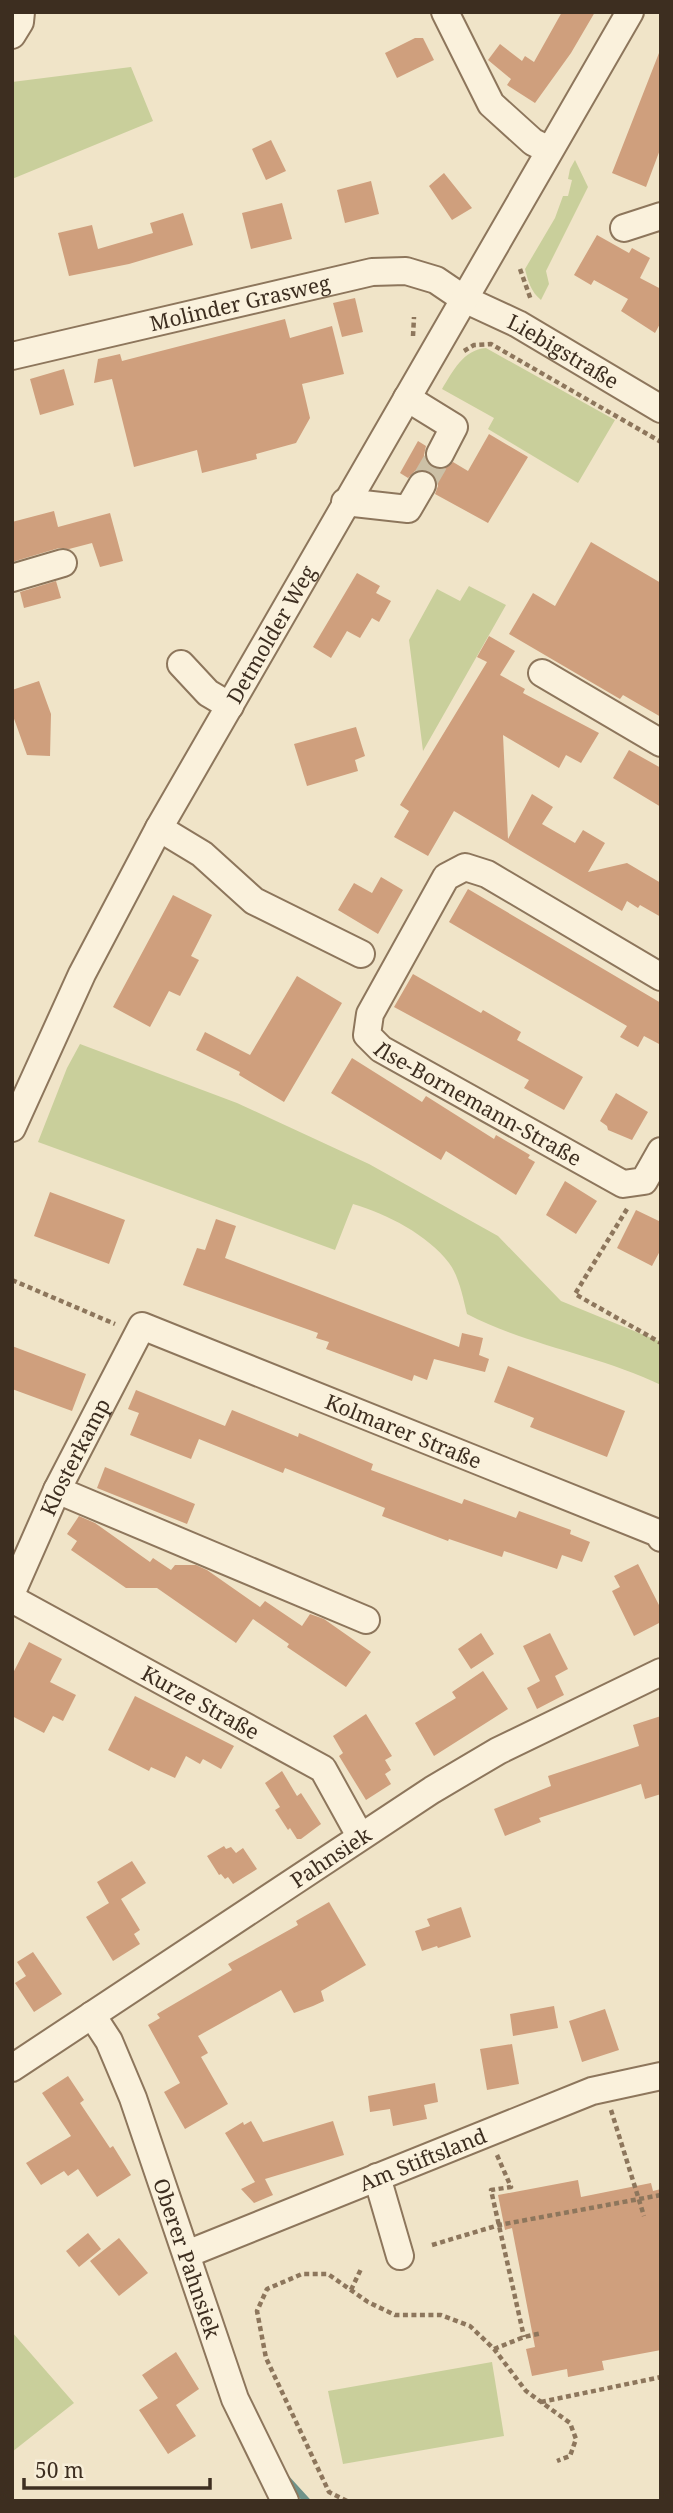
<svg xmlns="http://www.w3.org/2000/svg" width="673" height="2513" font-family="'Noto Serif',serif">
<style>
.green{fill:#c9cf9b}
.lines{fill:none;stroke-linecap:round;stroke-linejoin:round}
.stream{stroke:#6f938a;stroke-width:7}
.building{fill:#cf9f7d}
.minor-tunnel{stroke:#ccc0a6;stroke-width:26;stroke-dasharray:26 13;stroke-linecap:butt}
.minor-casing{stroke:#8d765c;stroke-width:30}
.path{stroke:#8d765c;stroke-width:4.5;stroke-dasharray:5 3.5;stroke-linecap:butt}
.minor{stroke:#faf1dc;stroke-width:26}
.labels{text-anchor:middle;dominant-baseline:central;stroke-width:5;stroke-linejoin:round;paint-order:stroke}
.street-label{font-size:21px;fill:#3d2e20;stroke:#f7eed8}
</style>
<rect width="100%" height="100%" fill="#f0e4c8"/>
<path class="green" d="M131,67L153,121L12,179V82Z
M575,160L588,187L546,271L549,284L541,300C531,292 528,281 525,269L555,218L563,196H568L572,180L568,179L570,169Z
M486,348L615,420L578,483L488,429L494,418L442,389C453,371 463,350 486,348Z
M469,586L506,605L423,751L409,640L437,589L460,601Z
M80,1044L237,1103L369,1164L498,1236L561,1301L661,1342V1385C599,1355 528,1346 467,1314C463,1298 459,1276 449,1263C428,1235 387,1214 353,1204L335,1250L38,1142L67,1068Z
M12,2332L74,2403L12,2452Z
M492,2362L504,2436L343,2464L328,2391Z"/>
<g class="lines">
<path class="stream" d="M286,2478L307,2501"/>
</g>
<path class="building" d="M562,12H595L571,53L535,103L507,85L511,79L488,60L500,44L522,61L525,56L534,62Z
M415,38H423L434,60L397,78L385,53Z
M659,53L661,147L646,187L612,173Z
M271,140L286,171L266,180L252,149Z
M444,173L472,208L452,220L429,186Z
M371,181L379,214L345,223L337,190Z
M282,203L292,239L251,249L242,213Z
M183,213L193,245L129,264L69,276L58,233L92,225L98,249L153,233L150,223Z
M597,235L629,253L632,248L650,258L640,278L661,289V322L655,333L621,311L628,299L594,280L591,285L574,275Z
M355,298L363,332L342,337L333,303Z
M285,319L290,338L332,326L344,374L302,384L310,418L296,443L256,454L257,459L202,473L197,450L134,467L112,379L94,383L98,359L120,354L122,361Z
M64,369L74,405L40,415L30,379Z
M489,434L528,457L488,523L435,494L438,486L436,478L429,471L421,469L415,471L408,478L400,473L418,441L426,446L424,455L427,463L432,468L441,470L453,462L468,471Z
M54,511L58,527L110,513L123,561L100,567L92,543L69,549L59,548L12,562V522Z
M591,542L661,583V717L623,695L620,699L509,634L533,593L555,606Z
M357,573L380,586L376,593L391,601L379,622L372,618L360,638L347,631L331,658L313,647Z
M56,581L61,598L24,608L20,592Z
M489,636L515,651L500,675L525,689L523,693L599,733L581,763L566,755L559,768L503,735L508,839L532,794L553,807L542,824L575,843L583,830L605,843L588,872L627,863L661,883V917L640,905L638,908L627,901L622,911L454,811L428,856L394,837L409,811L400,805L487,662L477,657Z
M39,681L51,714L50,756L27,755L12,713V690Z
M356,727L365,756L355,760L358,771L307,786L294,744Z
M629,750L661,768V807L613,778Z
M381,877L403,890L378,934L338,910L354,883L372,893Z
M468,889L661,1003V1045L644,1036L638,1047L620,1037L627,1026L449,922Z
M173,895L212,915L191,956L199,960L180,996L169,991L150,1027L113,1007Z
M413,974L481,1013L483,1010L521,1032L517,1040L583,1077L564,1110L524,1088L529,1080L394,1007Z
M297,976L342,1003L284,1102L239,1075L240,1072L196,1050L205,1032L250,1055Z
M352,1058L422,1102L426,1096L494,1139L496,1135L530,1155L528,1158L535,1162L516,1195L446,1151L441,1160L331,1093Z
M616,1093L648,1112L632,1140L608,1130L607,1126L600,1121Z
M565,1181L597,1201L576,1234L546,1215Z
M50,1192L125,1220L109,1264L34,1236Z
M636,1210L661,1222V1249L652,1266L617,1248Z
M216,1219L236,1226L225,1258L459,1347L462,1333L483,1338L479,1355L489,1359L485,1372L434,1359L427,1380L414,1375L412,1381L326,1349L329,1342L316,1338L318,1333L183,1285L197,1248L205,1250Z
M12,1346L86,1374L72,1411L12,1389Z
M508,1366L625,1411L607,1457L530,1427L534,1418L494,1402Z
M136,1390L225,1426L232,1410L298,1437L299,1433L373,1464L371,1470L462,1504L464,1499L516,1518L519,1511L571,1530L570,1534L590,1542L582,1562L562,1555L557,1569L504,1551L502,1557L449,1539L448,1541L382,1516L385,1508L285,1468L283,1473L199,1439L191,1459L130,1435L139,1413L128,1409Z
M105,1467L195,1504L187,1524L97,1488Z
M79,1516L95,1523L150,1562L153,1558L171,1570L175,1565H196L207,1570L260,1607L265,1601L302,1626L310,1614L324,1619L371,1652L346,1687L287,1647L289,1644L253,1619L236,1643L157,1588H126L71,1550L77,1541L67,1534Z
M638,1564L661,1609V1622L634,1636L612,1591L620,1587L614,1576Z
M481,1633L494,1654L471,1669L458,1649Z
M550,1633L568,1669L555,1676L564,1695L537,1709L527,1688L540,1681L523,1646Z
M29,1642L62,1659L50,1682L76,1695L63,1721L53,1716L44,1733L12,1716V1675Z
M483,1671L508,1709L434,1756L415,1723L456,1698L452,1692Z
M135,1696L234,1746L221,1769L203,1759L200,1764L186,1756L175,1778L151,1767L149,1771L108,1750Z
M366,1714L392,1756L385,1760L391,1770L385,1774L391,1784L366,1800L339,1756L343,1753L333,1736Z
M661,1716V1794L645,1799L641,1784L539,1818L541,1822L505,1836L494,1809L551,1786L548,1776L639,1746L633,1725Z
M282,1771L297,1796L301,1793L321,1824L301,1839H297L290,1828L288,1830L275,1810L280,1807L265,1783Z
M224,1846L226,1849L231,1847L236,1853L243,1848L257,1869L233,1884L228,1877L225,1879L221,1874L219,1875L207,1856Z
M132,1861L146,1883L121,1899L140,1930L134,1934L140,1944L113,1961L86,1917L109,1903L97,1882Z
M329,1902L366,1965L321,1991L324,2001L313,2006L294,2013L281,1990L198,2036L208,2053L201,2057L228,2104L185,2129L164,2092L180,2083L148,2025L160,2018L157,2014L232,1970L228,1964L298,1925L296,1921Z
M461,1907L471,1937L438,1948L437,1946L422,1951L415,1931L430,1926L427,1919Z
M33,1952L62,1994L34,2012L15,1983L26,1976L17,1962Z
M554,2006L558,2028L513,2036L510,2014Z
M605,2009L619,2050L582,2062L569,2021Z
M512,2044L519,2084L487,2090L480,2049Z
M68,2076L84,2100L80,2103L110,2148L113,2146L131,2175L97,2197L78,2169L68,2176L64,2171L41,2185L26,2163L71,2136L42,2093Z
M435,2083L438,2102L424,2105L427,2119L393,2126L390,2109L370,2112L368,2096Z
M251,2121L263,2142L333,2121L344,2155L265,2179L273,2195L254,2203L241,2189L255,2182L225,2133L243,2122L244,2125Z
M578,2180L581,2197L651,2183L653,2191L661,2189V2350L602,2361L604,2370L568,2377L567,2369L532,2376L526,2349L535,2347L512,2228L505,2230L498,2195Z
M88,2233L101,2249L79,2267L66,2251Z
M119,2238L148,2273L119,2296L90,2261Z
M176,2352L199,2389L176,2405L196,2436L168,2454L139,2410L158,2398L142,2375Z"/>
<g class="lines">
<path class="minor-tunnel" d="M422,485L440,454"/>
<defs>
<g id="minor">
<path d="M445,12L491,104L533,142L549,150"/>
<path d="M12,35L20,22L21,12"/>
<path d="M624,228L661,216"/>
<path id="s1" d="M12,356L372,272L406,271L436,280L464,299L518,324L661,409"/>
<path d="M407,398L454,427L440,454"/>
<path d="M345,502L408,509L422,485"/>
<path d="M12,578L63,563"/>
<path d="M181,664L208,693L230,706"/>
<path d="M542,673L661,743"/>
<path d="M159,828L202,854L254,901L361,954"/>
<path id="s2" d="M661,977L487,874L465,867L446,877L370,1014L367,1035L381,1049L623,1184L644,1181L661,1151"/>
<path id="s3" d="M12,1128L82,974L159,828L630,12"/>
<path d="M57,1490L366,1620"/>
<path id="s4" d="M12,1592L57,1490L142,1326L658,1533L661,1538"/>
<path id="s5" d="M12,1599L323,1769L360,1836"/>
<path id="s6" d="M92,2015L109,2041L133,2098L235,2399L285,2501"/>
<path id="s7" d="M12,2068L432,1790L498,1751L661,1672"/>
<path d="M377,2177L400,2256"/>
<path id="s8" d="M187,2254L592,2091L661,2076"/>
</g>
</defs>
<use href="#minor" class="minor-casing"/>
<path class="path" d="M520,269L531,300
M413,336L414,317
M464,351L474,345L491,344L661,442
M627,1209L575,1294L661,1343
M12,1280L115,1324
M611,2110L644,2216
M497,2155L511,2187L491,2190L524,2337
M432,2245L499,2225L661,2195
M351,2290L361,2269
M494,2349L524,2337L542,2333
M541,2402L661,2377
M347,2501L329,2492L266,2358L257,2311L267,2289L302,2274H328L368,2302L395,2315H441L470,2326L494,2349L526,2391L570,2423L576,2439L570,2456L557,2461"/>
<use href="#minor" class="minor"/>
</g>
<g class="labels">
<g class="street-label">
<text stroke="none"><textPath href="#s1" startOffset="234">Molinder Grasweg</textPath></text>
<text stroke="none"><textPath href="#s1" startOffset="581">Liebigstraße</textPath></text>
<text stroke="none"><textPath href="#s3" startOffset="558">Detmolder Weg</textPath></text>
<text stroke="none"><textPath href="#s2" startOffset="556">Ilse-Bornemann-Straße</textPath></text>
<text stroke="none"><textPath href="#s4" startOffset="578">Kolmarer Straße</textPath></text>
<text stroke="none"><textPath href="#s4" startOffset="149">Klosterkamp</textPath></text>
<text stroke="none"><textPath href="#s5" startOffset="215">Kurze Straße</textPath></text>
<text stroke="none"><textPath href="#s7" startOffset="382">Pahnsiek</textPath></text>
<text stroke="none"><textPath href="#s8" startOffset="254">Am Stiftsland</textPath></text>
<text stroke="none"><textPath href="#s6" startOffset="262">Oberer Pahnsiek</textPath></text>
</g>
</g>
<rect width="673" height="2513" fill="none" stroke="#3d2e20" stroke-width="28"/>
<path d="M24 2478v10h186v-10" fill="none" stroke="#3d2e20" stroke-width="3.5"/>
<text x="35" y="2478" font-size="21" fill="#3d2e20" stroke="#f7eed8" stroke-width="5" paint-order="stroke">50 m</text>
</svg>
